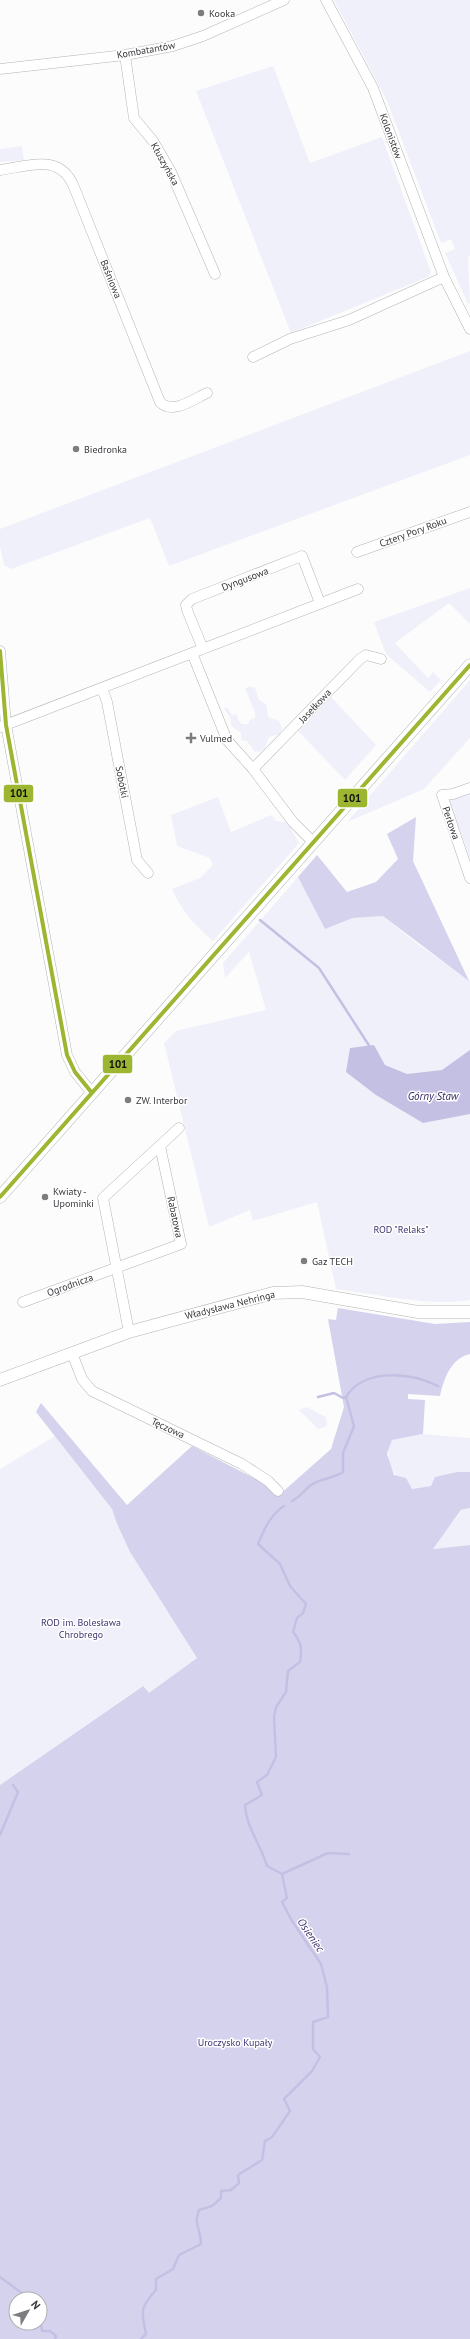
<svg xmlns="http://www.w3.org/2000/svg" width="470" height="2339" font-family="'PT Sans',sans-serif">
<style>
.green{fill:#f0f0fa}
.forest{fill:#d5d2ee;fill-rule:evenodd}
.water{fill:#c4c0e3}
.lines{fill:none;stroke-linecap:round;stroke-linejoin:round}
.stream{stroke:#c4c0e3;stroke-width:2.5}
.minor-casing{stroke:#b4b4b6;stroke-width:11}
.tertiary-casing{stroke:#b4b4b6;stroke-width:13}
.minor{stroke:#fff;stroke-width:10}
.tertiary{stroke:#fff;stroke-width:12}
.bus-1-casing{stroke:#fff;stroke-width:7}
.bus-1{stroke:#9db632;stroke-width:4}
.poi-dot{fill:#7d7d80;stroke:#fff;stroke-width:1.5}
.labels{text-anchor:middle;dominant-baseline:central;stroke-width:3;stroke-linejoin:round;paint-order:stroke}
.poi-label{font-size:10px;fill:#38383d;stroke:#fff;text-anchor:start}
.street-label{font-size:10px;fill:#38383d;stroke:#fff}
.park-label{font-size:10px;fill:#423774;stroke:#fff}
.water-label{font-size:11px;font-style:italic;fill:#362965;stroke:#fff}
.line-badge{stroke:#fff;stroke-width:1.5}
.pale-badge-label{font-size:11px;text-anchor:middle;font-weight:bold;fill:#111}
</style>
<rect width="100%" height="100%" fill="#fcfcfd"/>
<path class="green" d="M334,0H470V256L468,257L470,303L468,304L445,253L455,249L451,239L441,243L387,101Z
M273,66L310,163L382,137L431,272L428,277L291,333L196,91Z
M22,146L24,160L0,162V149Z
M470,351V455L169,566L150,518L11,569L4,565L0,546V529Z
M470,588V624L449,603L395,643L428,678L433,672L441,680L430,692L386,654L374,622Z
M470,680V738L424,789L347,822Z
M249,686L255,688L259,700L266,704L268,717L279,721L282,728L280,734L269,737L265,748L259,752L254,751L247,741L241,740V733L231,726V719L224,709L227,707L232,715L237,714L238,720L242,724H248L250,720L255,718V712L245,689Z
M331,697L376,745L345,780L298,731Z
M470,792V858L449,800Z
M218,797L231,832L271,815L276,821L287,822L299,843L213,941C194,924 183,913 172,889L200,878L213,865L210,858L177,846L171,815Z
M298,877L325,929L353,918L383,916L415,942L470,981V1300C433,1307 375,1294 336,1289L317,1202L253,1221L250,1210L209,1227L164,1043L176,1031L266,1010L249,952L225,978L223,963Z
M307,1407L326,1417L327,1426L318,1429L299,1410Z
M423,1434L470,1438V1472H457L431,1486L412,1489C392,1474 383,1465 392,1440Z
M55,1436L112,1509L117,1524L130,1552L197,1658L149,1694L142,1686L0,1785V1469Z
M470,1508V1545L432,1549L462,1510Z"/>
<path class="forest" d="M416,817L413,861L469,981L383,916L353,918L325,929L298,877L317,855L347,892L376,882L398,859L387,834Z
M338,1308L435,1324L470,1322V1354C450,1359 444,1379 440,1396L408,1394V1399L425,1400L423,1434L392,1440L387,1454L394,1475L406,1478L412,1489L431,1486L435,1477L457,1472H470V1508L461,1510L433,1549L470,1545V2339H0V1785L143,1686L149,1693L197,1658L130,1552L117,1524L112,1509L36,1412L41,1403L127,1505L192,1446L263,1483L278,1496L331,1449L344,1407L328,1319L336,1320ZM16,2299H40V2323H16Z"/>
<path class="water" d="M374,1045L385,1065L407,1074L442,1070L470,1050V1114L423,1123L376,1095L346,1072L350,1048Z"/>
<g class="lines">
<path class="stream" d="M260,920L319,968L370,1047
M346,1397C364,1367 412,1373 438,1386
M292,1501C303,1495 303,1491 311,1485C321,1478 333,1479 343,1472V1453L354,1426L346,1397L343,1398L334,1393L318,1397
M0,1835L18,1792L13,1785
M282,1874L328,1853L349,1854
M0,2277L30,2299
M40,2317L42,2331H50L56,2336L55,2339
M141,2339L146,2334C141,2311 140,2307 156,2290V2279L173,2269L179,2255L201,2244C201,2228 193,2226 199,2210L212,2206L221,2198V2191L231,2190L239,2183L238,2175L262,2160L265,2141L272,2137L290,2111L284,2099L312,2071L320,2057L313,2049V2022L328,2017L327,1987L321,1964L292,1921L282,1902L287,1898L282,1874L267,1866C261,1845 246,1827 245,1805L262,1795L257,1782L267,1775L276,1757L274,1717L276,1707L286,1692L288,1671L300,1662C302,1649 302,1643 293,1632L297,1618L303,1613L306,1604L290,1586L280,1564L258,1544C264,1530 270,1515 284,1506"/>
<defs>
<path id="minor" d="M326,0L373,88L444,277L470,329
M125,55L134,118L153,141L171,172L215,274
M0,69L125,55L173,46L203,36L284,0
M0,170C30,166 60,153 74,187L160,402C172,415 194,399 207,393
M253,357L290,339L349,320L444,277
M357,552L470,512
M203,649L187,610L186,605L192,599L302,556L320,603
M0,651L6,725L67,1055L75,1072L92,1093
M192,653L227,740L253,769L293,822L313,842
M102,688L107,702L137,860L148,873
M0,727L358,589
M253,769L360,659L366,655L381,659
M470,788L453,794L442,795L470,878
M23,1302L181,1244L160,1146
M129,1332L103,1198L179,1128
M72,1353L82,1379L92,1391L242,1464L268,1481L278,1491"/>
<path id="tertiary" d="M0,1197L470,665
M0,1380L129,1332L273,1293L302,1292L418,1312H470"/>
</defs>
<use href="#minor" class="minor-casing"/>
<use href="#tertiary" class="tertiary-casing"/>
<use href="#minor" class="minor"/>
<use href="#tertiary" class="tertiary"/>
<defs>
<path id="bus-1" d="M0,651L6,725L67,1055L75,1072L92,1093
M0,1197L470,665"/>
</defs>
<use href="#bus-1" class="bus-1-casing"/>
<use href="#bus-1" class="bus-1"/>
</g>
<g class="poi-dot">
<circle cx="201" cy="13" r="4"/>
<circle cx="76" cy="449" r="4"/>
<path d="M189 732h4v4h4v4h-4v4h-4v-4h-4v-4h4z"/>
<circle cx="128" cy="1100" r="4"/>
<circle cx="45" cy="1197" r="4"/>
<circle cx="304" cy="1261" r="4"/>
</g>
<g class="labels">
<g class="poi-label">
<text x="209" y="13">Kooka</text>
<text x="84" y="449">Biedronka</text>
<text x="200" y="738">Vulmed</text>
<text x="136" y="1100">ZW. Interbor</text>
<text x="53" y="1191">Kwiaty -<tspan x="53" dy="12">Upominki</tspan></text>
<text x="312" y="1261">Gaz TECH</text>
</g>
<g class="street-label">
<text transform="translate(146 50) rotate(-10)">Kombatantów</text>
<text transform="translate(391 136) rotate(70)">Kolonistów</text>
<text transform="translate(165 164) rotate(61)">Kłuszyńska</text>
<text transform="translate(111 279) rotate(68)">Baśniowa</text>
<text transform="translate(413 532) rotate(-20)">Cztery Pory Roku</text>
<text transform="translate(245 579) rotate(-21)">Dyngusowa</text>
<text transform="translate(315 706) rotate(-47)">Jasełkowa</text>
<text transform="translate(122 782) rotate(79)">Sobótki</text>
<text transform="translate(451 823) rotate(71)">Perłowa</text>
<text transform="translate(175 1217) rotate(78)">Rabatowa</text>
<text transform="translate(70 1285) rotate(-20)">Ogrodnicza</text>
<text transform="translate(230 1305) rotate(-14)">Władysława Nehringa</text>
<text transform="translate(168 1428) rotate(25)">Tęczowa</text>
</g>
<g class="park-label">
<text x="401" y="1229">ROD "Relaks"</text>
<text x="81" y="1622">ROD im. Bolesława<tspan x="81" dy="12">Chrobrego</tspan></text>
<text x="235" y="2042">Uroczysko Kupały</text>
</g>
<g class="water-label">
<text x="433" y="1096">Górny Staw</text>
<text transform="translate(311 1935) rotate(56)">Osieniec</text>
</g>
</g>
<g class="line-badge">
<rect x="3" y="784" width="31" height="19" rx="4" fill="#9db632"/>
<rect x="337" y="788" width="31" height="20" rx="4" fill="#9db632"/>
<rect x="102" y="1054" width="31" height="20" rx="4" fill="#9db632"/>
</g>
<g class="pale-badge-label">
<text x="19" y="797">101</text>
<text x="352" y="802">101</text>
<text x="118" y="1068">101</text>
</g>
<g transform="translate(28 2311) rotate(51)"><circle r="19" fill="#ffffff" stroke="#afafb1"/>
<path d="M0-3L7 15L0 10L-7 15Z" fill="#7d7d80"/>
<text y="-6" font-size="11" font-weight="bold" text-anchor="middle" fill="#38383d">N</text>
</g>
</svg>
